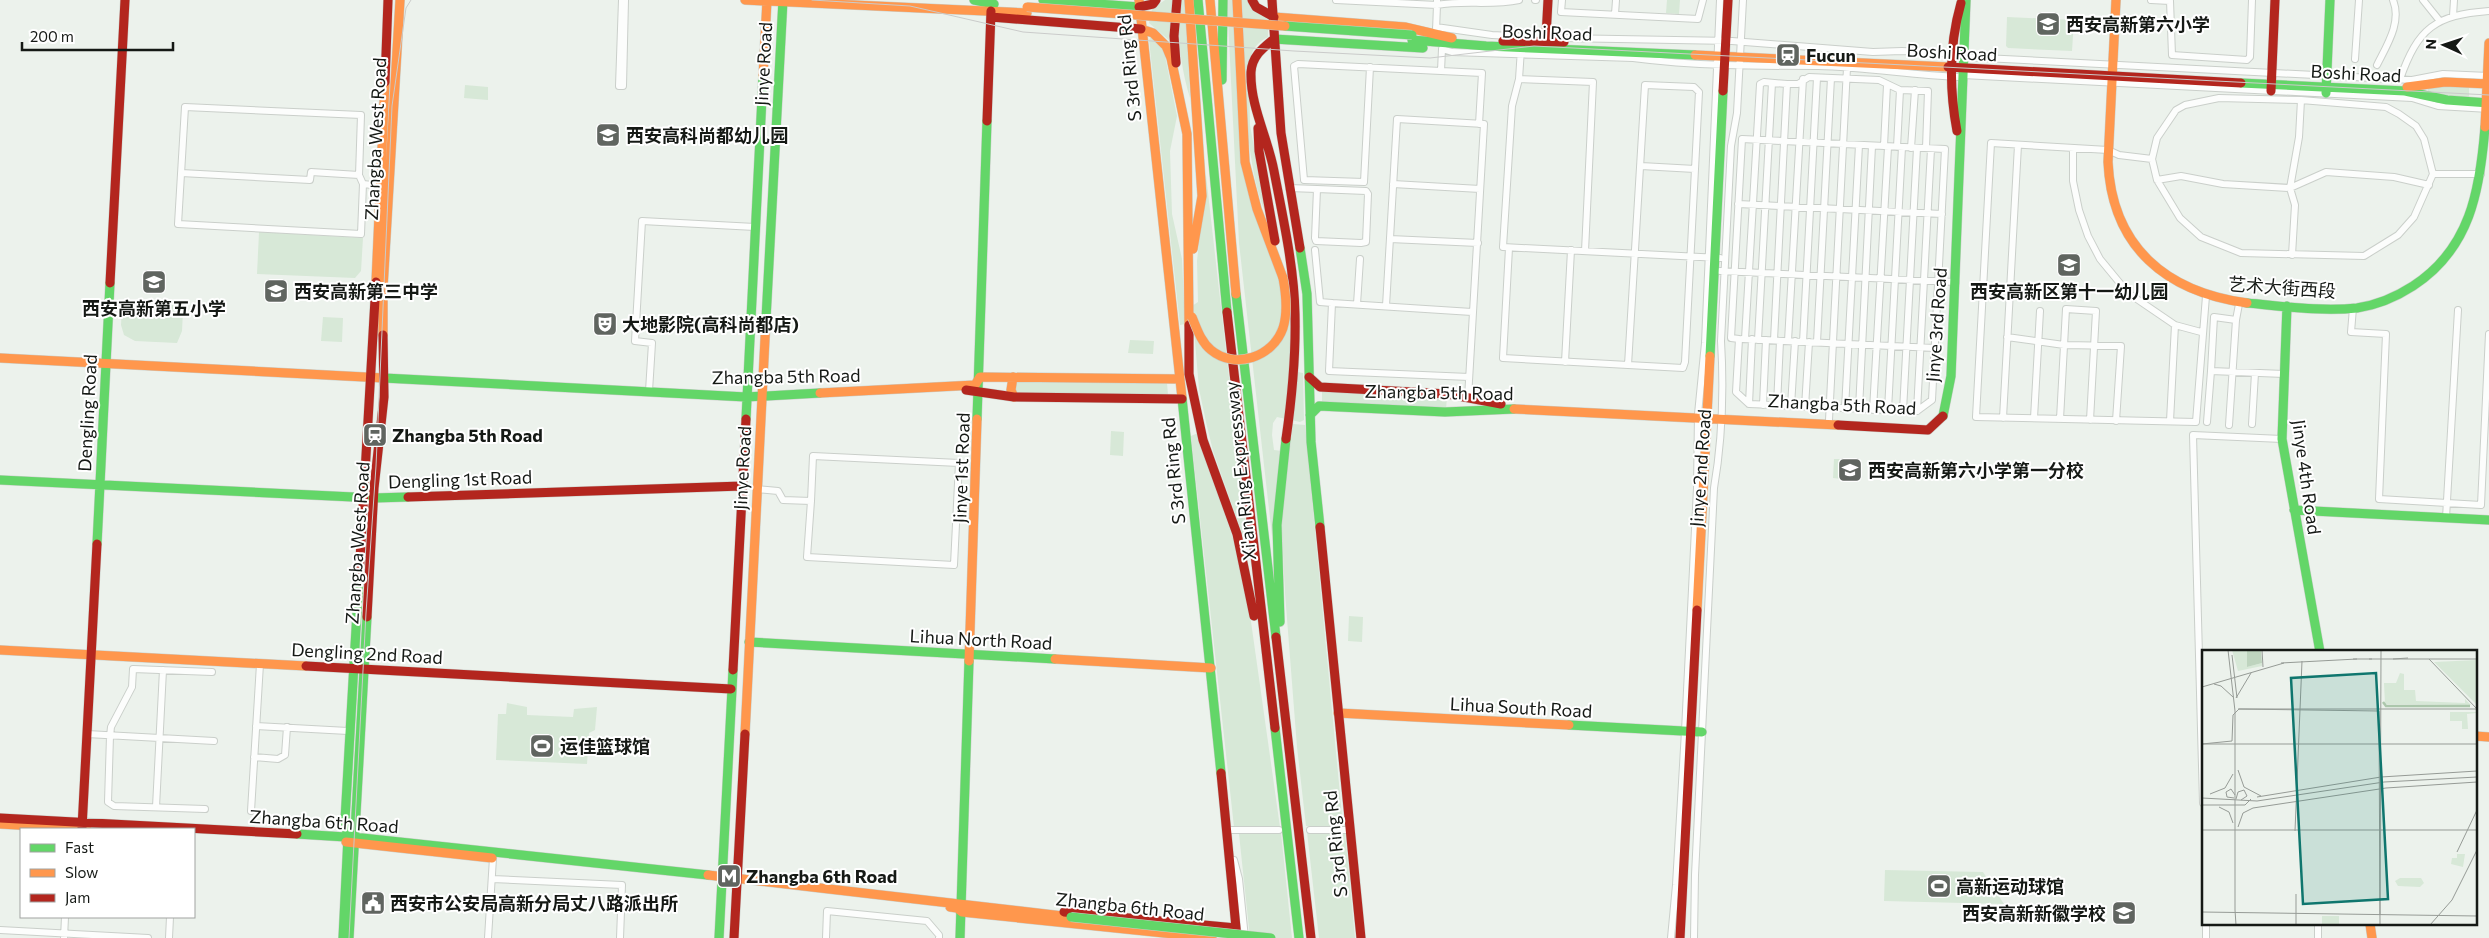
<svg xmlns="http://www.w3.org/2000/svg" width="2489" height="938" font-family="Commissioner,'Noto Sans SC',sans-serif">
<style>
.green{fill:#d7e8d7}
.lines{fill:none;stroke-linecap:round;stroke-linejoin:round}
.street-casing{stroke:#cacfca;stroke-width:8}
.fast-casing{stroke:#cacfca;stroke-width:10}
.slow-casing{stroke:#cacfca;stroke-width:10}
.jam-casing{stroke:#cacfca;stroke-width:10}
.street{stroke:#fcfdfc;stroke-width:6}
.fast{stroke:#63d668;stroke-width:9}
.slow{stroke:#ff974d;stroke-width:9}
.jam{stroke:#b3261e;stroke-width:9}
.tram{stroke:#cacbca;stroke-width:1}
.fast-bridge-casing{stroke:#cacfca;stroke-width:10;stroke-linecap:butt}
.slow-bridge-casing{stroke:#cacfca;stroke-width:10;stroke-linecap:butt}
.fast-bridge{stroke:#63d668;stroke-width:9}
.slow-bridge{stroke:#ff974d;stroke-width:9}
.labels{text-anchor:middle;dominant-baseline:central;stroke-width:4;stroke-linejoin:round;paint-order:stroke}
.poi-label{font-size:18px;font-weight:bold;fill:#151915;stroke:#fff;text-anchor:start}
.street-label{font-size:18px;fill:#151915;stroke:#fff}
.inset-river{fill:none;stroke:#acc7ac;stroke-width:2.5}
.inset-road{fill:none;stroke:#969b96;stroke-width:1}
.view{fill:#0f766e;fill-opacity:0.15;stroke:#0f766e;stroke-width:2.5}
.inset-edge{fill:none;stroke:#151915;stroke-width:2.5}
</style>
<rect width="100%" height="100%" fill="#ecf2ec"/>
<path class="green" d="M1165,0H1174L1171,42L1149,23L1152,9Z
M1180,0H1185L1190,98C1180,65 1177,34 1180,0Z
M1227,0H1234L1243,163L1291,287L1292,371L1303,373L1304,420L1300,422L1277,417L1273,423L1272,435L1274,450L1282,451L1272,536L1239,243Z
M1242,0H1248L1268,20V37C1262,40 1254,46 1252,53C1248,66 1250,110 1250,125L1266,215C1241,153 1246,66 1242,0Z
M1667,0H1680L1679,14L1666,13Z
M2007,17L2074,20L2072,51L2008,48L2006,46Z
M1151,37L1162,49L1165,56L1177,116L1170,151L1172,214L1182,259L1185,324L1180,325L1149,40Z
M465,85L488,87V100L464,98Z
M2469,86V98L2428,93V87Z
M1206,175L1248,545L1247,547L1213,451L1206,422L1199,389L1192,306L1198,302L1197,261Z
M259,232L363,238L361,271L355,278L257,274Z
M131,302L175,305L183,311L182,331L177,343L135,341L124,335L121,325L122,305L130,306Z
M323,317L343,318L342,342L321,341Z
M1130,340L1154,341L1153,354L1128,353Z
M1015,381L1167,383L1168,395L1015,394Z
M1322,390L1447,397L1446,409L1322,402Z
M1293,424L1305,425L1343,826H1306L1297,747L1285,593L1281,514Z
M1111,431L1124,432L1123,456L1110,455Z
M1198,433L1244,572L1280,827H1234L1191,436Z
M1834,459H1842L1841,479L1833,478Z
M1349,616L1363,617L1362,642L1348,641Z
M507,703L527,707V715L573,717L574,709L597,707L595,730L589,733L587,764L496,760L498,714H506Z
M1307,832L1345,833L1355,938H1319Z
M1281,833L1292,938H1250L1239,834Z
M1885,870L1983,872L2004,904L1884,901Z"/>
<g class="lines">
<defs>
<path id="street" d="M622,0L619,86H623L625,0
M1336,0L1437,5V0
M1535,0H1536
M1562,0L1561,12L1698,19L1703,0
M2151,0L2170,1L2172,55L2247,60L2250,57L2252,0
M2423,0L2439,20
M1615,14L1616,0
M2453,16L2454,0
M1436,27L1492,35L1533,37
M1436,31L1437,5C1464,0 1492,6 1519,0
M1560,38L1732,41L1873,52L1902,51L1959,54L1964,57L2412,80L2443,74L2489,76
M1521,49L1519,79L1512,106L1503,247L1720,258
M2355,59L2359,0
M2377,65C2387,45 2402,22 2393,0
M1370,67L1364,182L1304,180L1294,66L1298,64L1441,71L1442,49L1452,52L1633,58C1694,66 1756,66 1818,66C1865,67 1912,75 1958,77L1963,75L2412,98L2438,106L2489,109
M1441,71L1482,73L1479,124
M1519,79L1593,82L1585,251
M2400,79C2418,28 2435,15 2489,11
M1787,84H1798L1809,77L1879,80L1900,90L1928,91L1926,148
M1742,139L1945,149L1932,400L1917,411L1749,404L1736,392L1739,339L1731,338Z
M1884,146L1887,85
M1897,147L1900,90
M1911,148L1915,90
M2073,148V181L2079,210L2088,236L2100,259L2128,293L2175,325L2201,332
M2152,159L2157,138L2176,110L2185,105L2219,98L2301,100L2386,107L2399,114L2416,126L2424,139L2433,174L2414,217L2398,235L2364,256L2241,253L2201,237L2180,218L2157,180L2152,159L2119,155L2108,150L1991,143L1976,417L2196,422L2206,296
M1641,166L1695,169
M181,173L310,180L311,172L359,175L363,184L381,186
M2433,174H2481
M359,175L361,115L185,107L178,224L361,234L363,184
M2157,180L2181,176L2223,184L2290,188L2326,172L2394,177L2429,185
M1393,184L1480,189
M1289,188L1317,189L1315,238L1316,241L1361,243L1366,242L1368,194L1366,191L1317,189
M1738,204L1942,214
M1390,239L1478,243
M1509,248L1503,358L1628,365L1645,85L1694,87L1699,92L1685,362L1683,368L1628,365
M1315,250L1320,302L1332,303L1329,371L1469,377
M2292,255L2295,205L2290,188L2299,137L2301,100
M1720,271L1956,282
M1332,303L1472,312
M1357,304L1360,259
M1386,306L1397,119L1484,124L1468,398
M2353,308L2351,332L2386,334L2379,499L2481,505L2489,334
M2236,320L2239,304
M2007,337L2064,345L2121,346L2116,421
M1742,339L1935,348
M1745,339L1760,84L1764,82L1787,84L1774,340
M1758,340L1772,83
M1788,341L1803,79
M1803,342L1817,78
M1817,342L1831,78
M1565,362L1571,250
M2211,371L2214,317L2236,320L2229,425
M649,391L652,343L635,341L642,221L755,227
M1749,404L1752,339
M1763,405L1766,340
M1777,405L1780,341
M1791,406L1795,341
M1805,407L1809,342
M1845,409L1859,145
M1859,409L1872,146
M1873,410L1888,147
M1888,410L1902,147
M1903,411L1917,148
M1917,411L1931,149
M2003,418L2018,145
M2034,418L2040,311
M2060,419L2066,309L2096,311L2090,420
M1829,420L1847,68
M2170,421L2175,325
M2207,422L2211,371L2284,374
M2252,424L2255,373
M757,489L778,491L783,500L811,501L813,456L959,463L954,565L807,557L811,501
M2446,518L2458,310
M256,726L348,731
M87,734L214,741
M254,757L278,759L285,755L287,727
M2203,803L2193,435L2282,439
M156,807L163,670
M205,809L114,806L108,802L110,736L111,727L132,687L133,669L212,672
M251,811L260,664
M1226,830H1279
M1310,830H1350
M1234,860L1239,879L1245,938
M492,879L622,885L620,938
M2206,924V938
M2318,924V938
M0,930L148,938
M64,938L65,917
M169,938L170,917
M488,938L493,858
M826,938L827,911L927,921L939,935V938
M1671,938L1676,885L1685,731L1697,488L1698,414L1705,343L1720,0
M1694,938L1695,875L1714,488C1722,441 1724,390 1721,341L1731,146L1737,113L1743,0"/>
<path id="fast" d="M974,0L994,4
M1043,0L1139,7
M1198,0L1227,312
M1274,39L1423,48
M1412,40L1486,46L1695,55
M1222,80L1223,0
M2241,83L2405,91L2447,100L2489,103
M2326,93L2330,0
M1300,248L1307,294L1311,442L1320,527
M1236,294L1276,637
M2247,303C2282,306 2321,312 2357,308C2377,305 2396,297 2413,286C2470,249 2480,191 2485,127
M2287,306L2282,439L2320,652
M766,319L783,0
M1710,356L1723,91
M384,378L746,397L820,393
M1182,398L1221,773
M1310,415L1319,406L1445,412L1514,409
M1943,416L1951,376L1966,0
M746,419L763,77
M977,419L987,121
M0,480L374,498L408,497
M2294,510L2489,520
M97,544L110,283
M1280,622L1277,525L1286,439
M749,642L1055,659
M1569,725L1702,732
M1275,728L1299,938
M297,834L362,838L708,875
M343,938L348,837L345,820L359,577
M349,938L367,617
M719,938L733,670
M960,938L969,661"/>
<path id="slow" d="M745,0L1027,13
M1139,0L1182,398
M1189,0L1202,196L1193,249
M1210,0L1236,294
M1237,0L1245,162L1257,209L1283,278
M2116,0L2108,162C2112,247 2166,292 2247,303
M1274,17L1405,27L1452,38
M1141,29L1153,33L1166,46L1171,58L1187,134L1189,325
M1695,55L1948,67
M763,77L767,0
M2407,87L2445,82L2489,84
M2485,127L2489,43
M376,282L385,82
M383,335V288L400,0
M0,358L384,378
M1013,377L1011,390L1014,397
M820,393L975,385L980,377L1180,379
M1514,409L1838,425
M1697,610L1710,356
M0,650L306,666
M1055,659L1211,668
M969,661L977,419
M1338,713L1569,725
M745,734L766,319
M2475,736L2489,737
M0,824L87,829
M346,842L492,858
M708,875L1071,917
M950,907L957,908L962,912L1212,938
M2370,924L2372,938"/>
<path id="jam" d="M1252,0L1256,7L1274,17
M1272,0L1281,133L1300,248
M1139,7L1153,4L1156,0
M991,17L1141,29
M1546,37L1548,0
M1274,39C1263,48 1252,56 1251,72C1250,106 1268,138 1274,171C1283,218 1294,266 1295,314C1296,356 1292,397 1286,439
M1503,41L1564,42
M1176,63L1174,36L1177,0
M1948,67L2241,83
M385,82L388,0
M1723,91L1728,0
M2271,91L2275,0
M987,121L991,11
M1258,128L1259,151L1275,241
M1957,131C1949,88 1949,45 1961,3
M110,283L125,0
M1227,312L1275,728
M1189,325V374L1203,440L1237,534L1254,616
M1309,377L1320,387L1448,394L1501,404
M966,390L1014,397L1182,399
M1838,425L1928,430L1943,416
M408,497L742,486
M1320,527L1361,938
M359,577L376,282
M367,617L374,488L384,397L383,335
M1276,637L1311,938
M306,666L731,689
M733,670L746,419
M1221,773L1237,938
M0,818L297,834
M82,828L97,544
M1064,912L1236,928
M734,938L745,734
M1680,938L1697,610"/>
</defs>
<use href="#street" class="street-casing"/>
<use href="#fast" class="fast-casing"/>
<use href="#slow" class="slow-casing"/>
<use href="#jam" class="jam-casing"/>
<use href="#street" class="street"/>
<use href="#fast" class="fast"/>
<use href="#slow" class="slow"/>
<use href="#jam" class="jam"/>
<path class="tram" d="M812,0L910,6L1023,32L1294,51L1430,58L1534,46L2489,95
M349,938L366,613L376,466L392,106L406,8L411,0"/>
<defs>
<path id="fast-bridge" d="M1285,26L1412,35
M1071,917L1271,938"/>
<path id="slow-bridge" d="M1027,7L1285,26
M1192,317C1197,329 1201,342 1211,350C1235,370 1273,357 1283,328C1288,312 1286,294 1283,278"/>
</defs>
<use href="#fast-bridge" class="fast-bridge-casing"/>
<use href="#slow-bridge" class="slow-bridge-casing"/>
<use href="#fast-bridge" class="fast-bridge"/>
<use href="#slow-bridge" class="slow-bridge"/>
</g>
<defs>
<symbol id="school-square" viewBox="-11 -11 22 22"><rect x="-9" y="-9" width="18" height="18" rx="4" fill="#606560" stroke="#fff"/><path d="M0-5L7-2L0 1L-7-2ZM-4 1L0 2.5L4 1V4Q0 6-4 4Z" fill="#fff"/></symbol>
<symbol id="station-square" viewBox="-11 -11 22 22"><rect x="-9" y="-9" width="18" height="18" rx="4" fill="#606560" stroke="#fff"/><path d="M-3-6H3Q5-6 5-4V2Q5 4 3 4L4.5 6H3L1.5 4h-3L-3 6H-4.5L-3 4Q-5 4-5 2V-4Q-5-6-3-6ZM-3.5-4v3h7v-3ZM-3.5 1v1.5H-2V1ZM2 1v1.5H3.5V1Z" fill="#fff"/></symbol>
<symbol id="theatre-square" viewBox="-11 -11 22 22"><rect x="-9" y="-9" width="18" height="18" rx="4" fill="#606560" stroke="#fff"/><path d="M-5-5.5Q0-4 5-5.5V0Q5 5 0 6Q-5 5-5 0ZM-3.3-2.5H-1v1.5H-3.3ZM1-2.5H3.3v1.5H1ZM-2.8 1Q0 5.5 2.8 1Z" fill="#fff"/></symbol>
<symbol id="stadium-square" viewBox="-11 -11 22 22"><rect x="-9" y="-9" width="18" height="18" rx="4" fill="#606560" stroke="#fff"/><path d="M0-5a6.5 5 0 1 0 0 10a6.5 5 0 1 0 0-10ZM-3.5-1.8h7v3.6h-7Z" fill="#fff"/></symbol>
<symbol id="metro-square" viewBox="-11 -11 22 22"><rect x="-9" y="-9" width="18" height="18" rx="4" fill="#606560" stroke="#fff"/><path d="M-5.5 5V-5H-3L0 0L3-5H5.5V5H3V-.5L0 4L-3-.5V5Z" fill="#fff"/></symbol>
<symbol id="civic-square" viewBox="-11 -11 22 22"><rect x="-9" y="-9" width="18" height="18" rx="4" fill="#606560" stroke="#fff"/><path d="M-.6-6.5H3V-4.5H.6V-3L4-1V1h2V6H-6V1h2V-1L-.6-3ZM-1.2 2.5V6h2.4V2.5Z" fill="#fff"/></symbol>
</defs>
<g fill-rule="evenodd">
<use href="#school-square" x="2034" y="10" width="28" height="28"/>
<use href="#station-square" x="1774" y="41" width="28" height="28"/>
<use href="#school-square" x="594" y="121" width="28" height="28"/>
<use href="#school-square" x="2055" y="251" width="28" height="28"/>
<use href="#school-square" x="140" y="268" width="28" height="28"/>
<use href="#school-square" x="262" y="277" width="28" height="28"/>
<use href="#theatre-square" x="591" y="310" width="28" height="28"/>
<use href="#station-square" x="361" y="421" width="28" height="28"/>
<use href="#school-square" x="1836" y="456" width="28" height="28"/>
<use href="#stadium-square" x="528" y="732" width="28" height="28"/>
<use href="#metro-square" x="715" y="862" width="28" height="28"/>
<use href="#stadium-square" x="1925" y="872" width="28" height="28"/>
<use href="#civic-square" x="359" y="889" width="28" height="28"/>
<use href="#school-square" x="2110" y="899" width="28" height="28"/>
</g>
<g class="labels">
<g class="poi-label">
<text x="2066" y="24">西安高新第六小学</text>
<text x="1806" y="55">Fucun</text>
<text x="626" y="135">西安高科尚都幼儿园</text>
<text x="294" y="291">西安高新第三中学</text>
<text x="2069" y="291" text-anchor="middle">西安高新区第十一幼儿园</text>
<text x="154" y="308" text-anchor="middle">西安高新第五小学</text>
<text x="622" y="324">大地影院(高科尚都店)</text>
<text x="392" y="435">Zhangba 5th Road</text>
<text x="1868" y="470">西安高新第六小学第一分校</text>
<text x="560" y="746">运佳篮球馆</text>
<text x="746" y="876">Zhangba 6th Road</text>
<text x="1956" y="886">高新运动球馆</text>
<text x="390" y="903">西安市公安局高新分局丈八路派出所</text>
<text x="2106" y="913" text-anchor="end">西安高新新徽学校</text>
</g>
<g class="street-label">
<text transform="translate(1547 32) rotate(2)">Boshi Road</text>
<text transform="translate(1952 52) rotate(3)">Boshi Road</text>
<text transform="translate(763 64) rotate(-87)">Jinye Road</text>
<text transform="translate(1129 68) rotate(-96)">S 3rd Ring Rd</text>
<text transform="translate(2356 73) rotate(3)">Boshi Road</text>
<text transform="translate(375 139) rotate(-87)">Zhangba West Road</text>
<text transform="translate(2282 287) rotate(4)">艺术大街西段</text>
<text transform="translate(1936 325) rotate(-86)">Jinye 3rd Road</text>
<text transform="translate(786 376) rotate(-1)">Zhangba 5th Road</text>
<text transform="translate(1439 392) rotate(1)">Zhangba 5th Road</text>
<text transform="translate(1842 404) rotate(3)">Zhangba 5th Road</text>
<text transform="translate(87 413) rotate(-87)">Dengling Road</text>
<text transform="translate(742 468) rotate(-87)">Jinye Road</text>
<text transform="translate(961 468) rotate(-88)">Jinye 1st Road</text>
<text transform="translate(1700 468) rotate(-86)">Jinye 2nd Road</text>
<text transform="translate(1173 471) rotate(-96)">S 3rd Ring Rd</text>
<text transform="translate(1240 471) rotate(-96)">Xi'an Ring Expressway</text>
<text transform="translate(2307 477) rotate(82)">Jinye 4th Road</text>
<text transform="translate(460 479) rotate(-2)">Dengling 1st Road</text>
<text transform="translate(357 543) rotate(-86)">Zhangba West Road</text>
<text transform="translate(981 639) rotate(3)">Lihua North Road</text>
<text transform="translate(367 653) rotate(3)">Dengling 2nd Road</text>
<text transform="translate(1521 707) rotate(3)">Lihua South Road</text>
<text transform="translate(324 821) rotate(4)">Zhangba 6th Road</text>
<text transform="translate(1335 844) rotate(-96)">S 3rd Ring Rd</text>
<text transform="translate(1130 906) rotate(6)">Zhangba 6th Road</text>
</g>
</g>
<g transform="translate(2202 650)">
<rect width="275" height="275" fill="#ecf2ec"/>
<path d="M30,0H45V17L60,13V16L36,21ZM275,10V55L232,12ZM198,23L202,24V40H213L214,51L263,53V49L269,55L183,54L182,33H194ZM248,62H274V63L265,64L266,79H260V71H248ZM255,204H263L261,217L249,214L250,208H255ZM198,228H219L222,233L218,237L196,236L193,231ZM120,266H137V275H120Z" fill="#d7e8d7"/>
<path d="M45,0H59L60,13L45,17Z" fill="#bed4be"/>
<path class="inset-river" d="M181,52L184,56H268"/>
<path class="inset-road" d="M26,0L33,61V260M60,0L61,17M30,5L35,48M151,9H170M167,9H275M191,9L206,8M227,9L275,59M79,13L155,9M12,34L19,36L31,47M0,37L82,13M34,48L49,23M36,59H275M0,94H275M0,94L30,91L31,65L37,59L177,61L178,275M36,120L42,137L59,146M8,144L23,138L31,124M55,147L179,127L275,121M0,148L55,151L182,132L275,127M32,148L25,147L24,142L29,139L33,145M34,149L36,142L42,140L45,146L39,150M0,155H43L49,149M17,157L27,162L31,173M36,177L41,163L51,158L184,138L275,132M0,180H275M93,181L100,11M255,202L275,160M33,260L34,275M0,262L275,266M178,265L179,0M94,275V244M228,275L250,250L275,200"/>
<path class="view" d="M174,23L186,249L101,254L89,28Z"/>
<rect width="275" height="275" class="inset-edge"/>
</g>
<rect x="20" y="828" width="175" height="90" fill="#ffffff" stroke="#a1a3a1"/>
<rect x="30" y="844" width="25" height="8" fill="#63d668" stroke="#a1a3a1"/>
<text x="65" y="853" font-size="15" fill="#151915">Fast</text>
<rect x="30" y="869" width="25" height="8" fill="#ff974d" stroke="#a1a3a1"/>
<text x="65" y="878" font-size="15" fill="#151915">Slow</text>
<rect x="30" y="894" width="25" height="8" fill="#b3261e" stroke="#a1a3a1"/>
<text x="65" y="903" font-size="15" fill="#151915">Jam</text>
<g transform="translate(2444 45) rotate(273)" stroke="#ffffff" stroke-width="4" paint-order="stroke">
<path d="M0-4L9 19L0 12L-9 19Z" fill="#151915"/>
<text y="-8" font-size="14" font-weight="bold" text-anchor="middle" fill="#151915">N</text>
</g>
<path d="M22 42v8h151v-8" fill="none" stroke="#151915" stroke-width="2.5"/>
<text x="30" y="42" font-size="15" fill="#151915" stroke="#ffffff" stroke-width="4" paint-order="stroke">200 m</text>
</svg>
